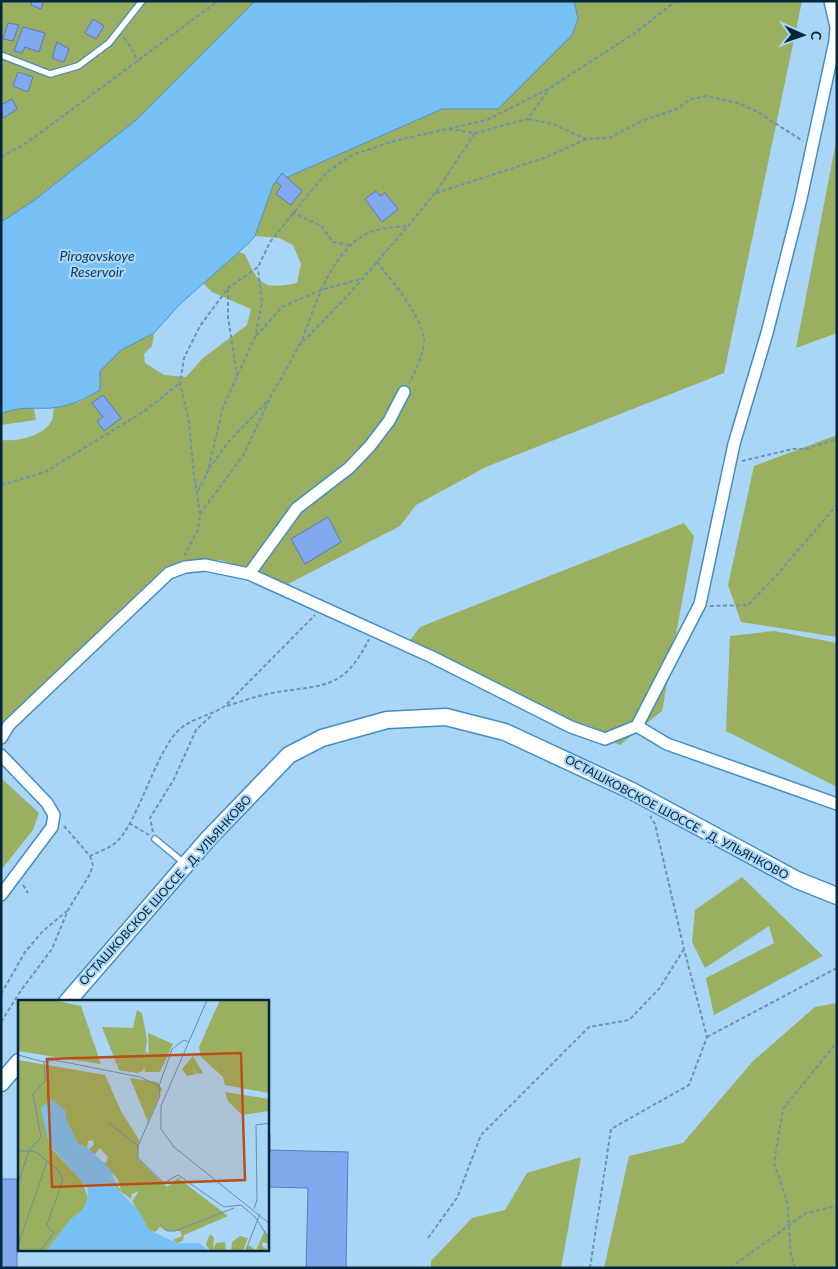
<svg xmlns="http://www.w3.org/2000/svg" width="838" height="1269" font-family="Lato,sans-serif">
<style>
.green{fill:#9aaf5f}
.water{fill:#76c0f5;stroke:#5492be}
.building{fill:#81a9ee;stroke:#587dbf}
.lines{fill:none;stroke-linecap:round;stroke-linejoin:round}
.lane-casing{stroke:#418fc3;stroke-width:8}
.street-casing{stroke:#418fc3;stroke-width:14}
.secondary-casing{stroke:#418fc3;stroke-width:19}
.path{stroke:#6c94b1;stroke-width:2;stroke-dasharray:4 2.5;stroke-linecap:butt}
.lane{stroke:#fff;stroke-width:5.5}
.street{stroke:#fff;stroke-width:11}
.secondary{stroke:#fff;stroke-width:16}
.labels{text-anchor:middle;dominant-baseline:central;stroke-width:4.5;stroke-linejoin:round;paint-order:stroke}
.street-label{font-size:12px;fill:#05273c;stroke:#a9d5f7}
.water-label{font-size:14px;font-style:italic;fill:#133c57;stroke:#a9d5f7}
.inset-road{fill:none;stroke:#678fac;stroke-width:1}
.view{fill:#bb4f16;fill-opacity:0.15;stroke:#bb4f16;stroke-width:2.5}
.inset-edge{fill:none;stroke:#05273c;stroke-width:2.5}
</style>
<rect width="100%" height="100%" fill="#a9d5f7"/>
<path class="green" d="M1,1H256L135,121L32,202L1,222Z
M574,1H802L724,373L486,467L416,505L400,526L288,584L221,560L164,568L1,725V440C17,442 45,436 52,420C53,417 53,411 54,408L79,402L100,390V371L121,350L154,333L152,346L144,354L145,363L164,375L186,377L203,358L247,325L251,309L212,292L203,283L239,252L245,254C258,285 264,290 297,283L301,264L293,245L279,238L255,236L274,183L442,109H498L572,35L578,19Z
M837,137V333L796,348Z
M34,408L36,420L1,425V414L11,409Z
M837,435V637L741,622L728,585L754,466Z
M684,523L694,536L662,711L620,745L408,643L420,627Z
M774,631L837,643V787L726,731L730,636Z
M1,778L39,813L33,830L1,870Z
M742,877L823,956L714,1015L706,978L774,943L769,926L705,968L692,942L695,910Z
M837,1003V1268H604L629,1156L683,1143L753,1061L815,1007Z
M581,1157L561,1268H431V1261L472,1218L505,1210L527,1173Z"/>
<path class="water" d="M574,1L578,19L572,35L498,109H442L274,183L255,236L249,243L179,305L154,333L121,350L100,371V390C85,399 70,406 52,408C34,409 17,406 1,414V222L32,202L135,121L254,2Z"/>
<path class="building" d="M32,1H44L41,9L31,5Z
M93,19L104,26L96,39L85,33Z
M8,23L19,25L13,41L3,39Z
M23,27L45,33L39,52L25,47L22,53L14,51Z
M57,42L69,49L64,62L52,58Z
M18,72L33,77L28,92L13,86Z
M12,99L17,109L3,118L1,105Z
M282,173L302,191L291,205L276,194L281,186L276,181Z
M376,191L380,196L385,193L398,209L382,222L365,199Z
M103,395L121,418L104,431L97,421L103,417L92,403Z
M328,517L341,542L305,564L291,539Z
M268,1150L348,1152L346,1268H306L308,1188L268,1187Z
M1,1179H17V1268H1Z"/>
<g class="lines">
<defs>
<path id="lane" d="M1,55L50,74L78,66L109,43L142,1
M155,839L184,863"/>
<path id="street" d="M249,574L297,508L349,468L370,446L389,421L404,392
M637,726L667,744L837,804
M1,738L9,725L169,573L185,567L205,565L249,574L432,657L571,727L605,739L637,726L700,604L734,444L767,333L800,203L835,41L836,27L830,1
M1,755L47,803L54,815L52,827L1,895"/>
<path id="secondary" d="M67,1002L208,839L289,755L322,738L387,720L446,717L505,732L632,791L797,880L837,896
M1,1083L19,1062"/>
</defs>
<use href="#lane" class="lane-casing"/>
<use href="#street" class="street-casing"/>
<use href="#secondary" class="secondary-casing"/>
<path class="path" d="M124,38L131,47L138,62
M528,119L553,124L586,139L609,138L644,120L677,109L689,100L706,96L738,103L756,111L803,141
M449,129L475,133L528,119L549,89
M1,157L28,142L218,1
M436,193L547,157L586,139
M292,212L321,226L333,242L350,245
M377,262C392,281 421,315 424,339C425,350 415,374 409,383
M228,289V317L237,376
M256,336L282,307L321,290L361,279
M300,345C315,307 332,242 377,230C387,227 398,227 408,226
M742,461L793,449H806L837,439
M209,469L229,441L268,401
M1,485L45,472L143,412L180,383
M198,491L208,471L223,407L255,337L262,303L258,269
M200,514L244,454L270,398L299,346L350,293L408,226L435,193L475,133
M184,556L198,530L200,514L194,475L189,422L180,383L184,358L200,326L228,288L258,267L270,242L326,173L352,155L394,141L487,120L550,88L635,33L676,1
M710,606L748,605L775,577L837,505
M227,706C242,701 257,696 272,693C322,684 343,692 369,639
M129,823L149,835
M64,826L90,856C98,852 107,849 114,844C136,828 153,759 176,733C189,718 209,717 225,706L315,615
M153,832L150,818L174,779L196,730L212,715
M23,885L28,893
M1,994L25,952L43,931L67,911
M1,1022L22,989L52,949L68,910L90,874L93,865L90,856
M707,1037L837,968
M428,1238L457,1198L481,1135L589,1027L629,1020L659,989L684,949
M590,1268L611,1129L689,1085L707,1037L684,949L655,824L650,816
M730,1268L806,1213L837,1206
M795,1268L791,1255L787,1202L774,1163L783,1109L837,1042"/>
<use href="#lane" class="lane"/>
<use href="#street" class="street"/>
<use href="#secondary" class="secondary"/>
</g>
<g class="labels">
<g class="street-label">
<text transform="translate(677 817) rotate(28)">ОСТАШКОВСКОЕ ШОССЕ - Д. УЛЬЯНКОВО</text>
<text transform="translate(165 890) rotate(-48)">ОСТАШКОВСКОЕ ШОССЕ - Д. УЛЬЯНКОВО</text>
</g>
<g class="water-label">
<text x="97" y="255">Pirogovskoye<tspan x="97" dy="16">Reservoir</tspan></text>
</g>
</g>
<g transform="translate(18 1000)">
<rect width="251" height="251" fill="#a9d5f7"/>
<path d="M0,0H34L63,6L83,64L0,51ZM202,0H251V93L207,85L205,77L183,57L181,47ZM119,10L124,13L129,40L126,62L128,51L131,54L130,33L155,44L142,72H127L126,66L125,71L119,73L101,70L84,27L115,28ZM175,56L185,73L179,74L173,64L178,74L169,76L164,69ZM0,60L87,75L103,111L121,140L120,159L149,187L160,178L210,216L166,235L165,241L159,243L155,240L164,236L162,231H148L142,227L137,232L131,230L114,201L121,191L114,194L113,199L99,189L96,180L103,191L100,179L84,162L88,163L90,157L82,148L76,155L71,149L76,145L75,140L70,141L69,147L60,144L48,119V111L33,148L64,181L70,198L65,210L53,219L28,251H0ZM112,78L139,82L144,89L130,122ZM207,92L251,99V111L224,115L210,101ZM247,230L251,244L245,242L244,246L251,251H228L230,245L238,250ZM192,234L196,238L195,250L198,243L207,242L208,251H193L190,248L188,244ZM222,236L230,238L225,251L213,252L214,242Z" fill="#9aaf5f"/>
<path d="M34,99L48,111V119L60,144L69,147L93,170L99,189L121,211L131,230L159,243H181L192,251H28L53,219L65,210L70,198L69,187L31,144L23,108Z" fill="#76c0f5"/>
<path class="inset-road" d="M189,0L143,106V129L156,147L252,224M0,55L26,62L36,60L122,77L141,86L142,96L120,146V158L146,183L160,175L206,207L223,205L237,217L252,240M141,86L154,49L166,40L171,42M91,123L120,146M252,134V152M0,151H11L0,184M236,209L239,200L238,125L252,123M142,224L149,231H157L216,208M0,245L29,162M21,252L36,233L29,225L45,179L40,170L18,152L11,151L23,137L15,94L27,81L26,62M227,252L242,214"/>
<path class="view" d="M223,53L227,180L34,187L29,59Z"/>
<rect width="251" height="251" class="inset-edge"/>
</g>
<rect width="838" height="1269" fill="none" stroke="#05273c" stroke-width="5"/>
<g transform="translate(803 35) rotate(92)" stroke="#a9d5f7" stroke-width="4" paint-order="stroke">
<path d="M0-4L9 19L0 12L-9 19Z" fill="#05273c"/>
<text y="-8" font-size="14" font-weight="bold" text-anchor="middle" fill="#05273c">С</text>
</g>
</svg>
